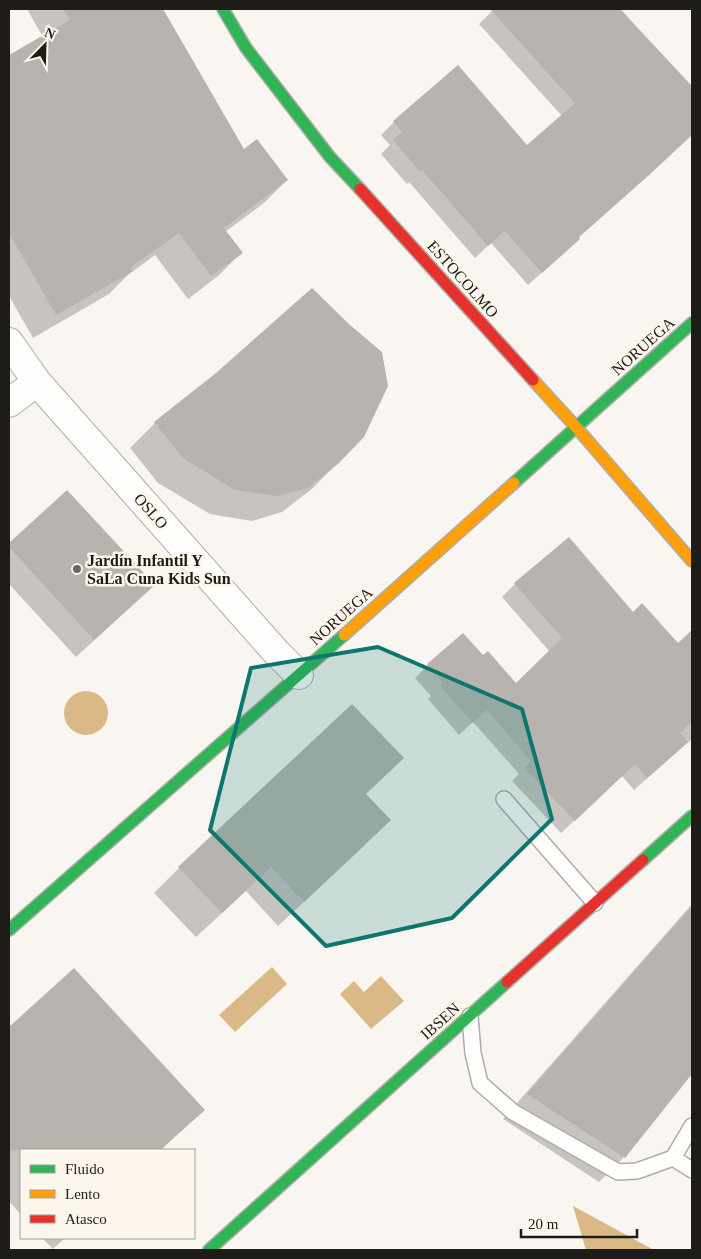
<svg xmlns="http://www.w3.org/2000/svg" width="701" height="1259" font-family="Georgia,serif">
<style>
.water{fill:#dbb986}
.shadow{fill:#0003}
.building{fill:#b7b4b0}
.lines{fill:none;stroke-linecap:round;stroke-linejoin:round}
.lane-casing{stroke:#afaca8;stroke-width:18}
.street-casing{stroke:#afaca8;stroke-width:30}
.fast-casing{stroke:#afaca8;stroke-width:14}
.slow-casing{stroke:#afaca8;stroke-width:14}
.jam-casing{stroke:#afaca8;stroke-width:14}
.lane{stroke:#fefefd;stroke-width:15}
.street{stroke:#fefefd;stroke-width:28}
.fast{stroke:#30b455;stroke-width:11}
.slow{stroke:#ff9f0a;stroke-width:11}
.jam{stroke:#e5322d;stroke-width:11}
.marked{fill:#0f766e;fill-opacity:0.2;stroke:#0f766e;stroke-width:4;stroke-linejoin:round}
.poi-dot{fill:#6b6864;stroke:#fdf6ec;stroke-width:2}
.labels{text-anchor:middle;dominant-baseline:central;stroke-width:5;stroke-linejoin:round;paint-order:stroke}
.street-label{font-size:16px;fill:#1e1c18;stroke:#fdf6ec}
.poi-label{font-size:16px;font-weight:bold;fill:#1e1c18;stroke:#fdf6ec;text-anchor:start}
</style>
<rect width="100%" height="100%" fill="#f9f5f0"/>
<path class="water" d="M64 713a22 22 0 1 1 44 0a22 22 0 1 1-44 0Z
M272,967L287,984L235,1032L219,1015Z
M381,976L404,1001L371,1029L340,994L354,981L364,992Z
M573,1206L654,1250H586Z"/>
<path class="shadow" d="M27,9H161L243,151L287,180L264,203L225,232L241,253L218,276L188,299L155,255L128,275L109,294L33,338L9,296V56L43,37Z
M494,9H621L628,17L627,18L692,88V134L634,188L578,238L566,251L528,285L491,243L475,258L409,182L407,184L381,154L390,145L381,135L394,122L457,67L527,147L562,116L479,24Z
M349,326L338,462L313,488L282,512L252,521L210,514L158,483L130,448L155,423L217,374Z
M67,491L135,603L76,657L9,584V544Z
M515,584L633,614L678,644L692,632V739L634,790L622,776L561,833L512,781L519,774L473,722L459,735L428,699L431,696L415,678L428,665L483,657L515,685L550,652L502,597Z
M365,794V845L278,926L246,891L196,937L154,893L179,868Z
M692,904V1072L624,1157L599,1182L503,1119Z
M74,970L203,1110L161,1150H21V1215L9,1201V1029Z
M42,1238H65L53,1249Z"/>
<path class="building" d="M63,9H163L244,149L257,139L288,180L224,228L243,253L211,276L179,233L131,267L133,271L56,315L9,233V55L70,20Z
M490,9H620L692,86V135L648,176L579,237L580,239L542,273L505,231L488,246L422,170L420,172L393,140L402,132L393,121L458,65L527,145L575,103Z
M312,288L350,325L382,352L388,386L364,437L339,463L308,488L277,496L235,490L183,458L154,422L216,373Z
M67,490L155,585L94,640L9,547V543Z
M569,537L633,612L642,603L678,643L692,630V721L680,733L688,742L647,778L635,764L575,821L524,768L531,761L487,710L473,723L440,686L443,683L427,664L463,633L483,655L488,651L516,683L562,638L514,583Z
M352,704L404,758L366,794L391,820L304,902L271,867L222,913L178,867Z
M692,906V1074L625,1158L527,1094Z
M74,968L205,1110L160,1150H9V1027Z"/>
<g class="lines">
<defs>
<path id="lane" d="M504,799L595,903
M470,1016L473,1053L480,1083L513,1112L618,1172L637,1171L673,1158L692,1126
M673,1158L692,1170"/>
<path id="street" d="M9,342L37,382L277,653L299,675
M9,403L37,382"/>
<path id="fast" d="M223,9L246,48L330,157L360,189
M514,483L692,323
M643,860L692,816
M9,930L344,635
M209,1250L507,982"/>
<path id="slow" d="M533,380L576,427L692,561
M344,635L514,483"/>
<path id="jam" d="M360,189L533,380
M507,982L643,860"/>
</defs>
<use href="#lane" class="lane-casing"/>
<use href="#street" class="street-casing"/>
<use href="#fast" class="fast-casing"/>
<use href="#slow" class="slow-casing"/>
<use href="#jam" class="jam-casing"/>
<use href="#lane" class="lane"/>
<use href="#street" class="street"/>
<use href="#fast" class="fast"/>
<use href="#slow" class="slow"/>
<use href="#jam" class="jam"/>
</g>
<path class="marked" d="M378,647L522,709L552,819L452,918L326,946L210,830L251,668Z"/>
<circle class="poi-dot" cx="77" cy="569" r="5"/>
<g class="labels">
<g class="street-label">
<text transform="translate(463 279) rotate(48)">ESTOCOLMO</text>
<text transform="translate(643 346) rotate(-42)">NORUEGA</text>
<text transform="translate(151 511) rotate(48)">OSLO</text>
<text transform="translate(341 616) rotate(-42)">NORUEGA</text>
<text transform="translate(440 1021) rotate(-42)">IBSEN</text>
</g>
<g class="poi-label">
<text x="87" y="560">Jardín Infantil Y<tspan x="87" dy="18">SaLa Cuna Kids Sun</tspan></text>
</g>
</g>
<rect width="701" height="1259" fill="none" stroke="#1e1c18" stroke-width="20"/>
<rect x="20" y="1149" width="175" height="90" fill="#fdf6ec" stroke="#a49f97"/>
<rect x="30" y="1165" width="25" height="8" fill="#30b455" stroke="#a49f97"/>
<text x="65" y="1174" font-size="15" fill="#1e1c18">Fluido</text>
<rect x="30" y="1190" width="25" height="8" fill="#ff9f0a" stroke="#a49f97"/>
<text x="65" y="1199" font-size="15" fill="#1e1c18">Lento</text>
<rect x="30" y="1215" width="25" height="8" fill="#e5322d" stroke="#a49f97"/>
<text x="65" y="1224" font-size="15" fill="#1e1c18">Atasco</text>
<g transform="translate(45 45) rotate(23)" stroke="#fdf6ec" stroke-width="4" paint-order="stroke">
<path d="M0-4L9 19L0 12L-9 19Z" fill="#1e1c18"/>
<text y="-8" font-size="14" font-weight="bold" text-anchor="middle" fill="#1e1c18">N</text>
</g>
<path d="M521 1229v8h116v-8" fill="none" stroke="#1e1c18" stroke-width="2.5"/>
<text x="528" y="1229" font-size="15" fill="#1e1c18" stroke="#fdf6ec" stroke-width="4" paint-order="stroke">20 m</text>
</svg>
